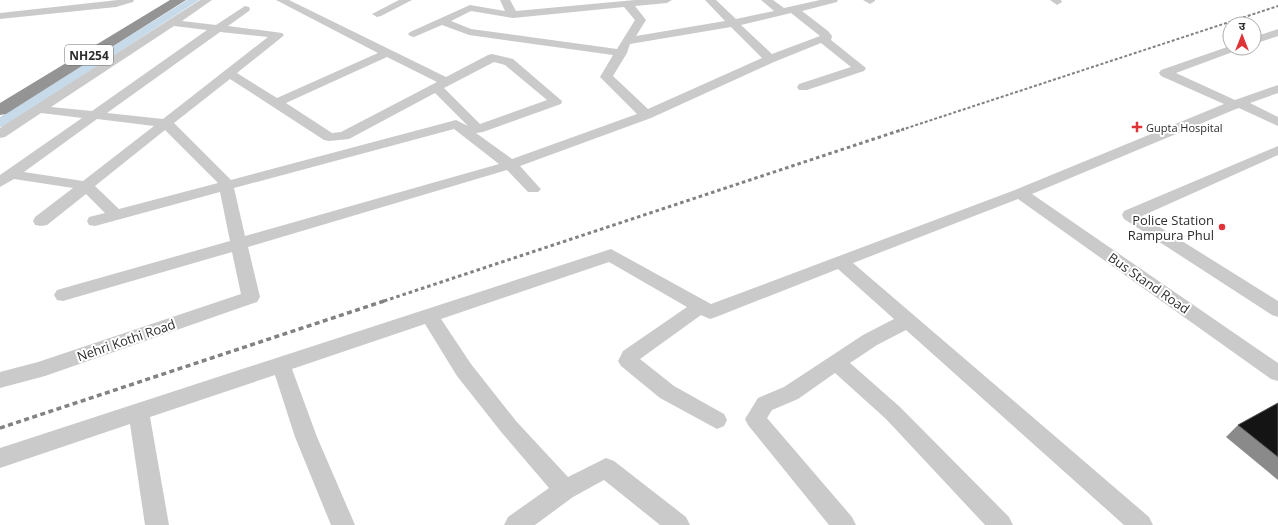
<svg xmlns="http://www.w3.org/2000/svg" width="1278" height="525" font-family="'Open Sans','Noto Sans Devanagari',sans-serif">
<style>
.lines{fill:none;stroke-linecap:round;stroke-linejoin:round}
.canal{fill:#c6daea;fill-rule:evenodd}
.minor{fill:#cacaca;fill-rule:evenodd}
.highway{fill:#949494;fill-rule:evenodd}
.rail-far2{stroke:#828282;stroke-width:2;stroke-dasharray:3 2;stroke-linecap:butt}
.rail-far1{stroke:#828282;stroke-width:3;stroke-dasharray:3.5 3;stroke-linecap:butt}
.rail{stroke:#828282;stroke-width:3.5;stroke-dasharray:5 3.5;stroke-linecap:butt}
.wall{fill:#8a8a8a}
.building{fill:#141414;stroke:#5a5a5a}
.poi-dot{fill:#e03337;stroke:#fff;stroke-width:1.5}
.labels{text-anchor:middle;dominant-baseline:central;stroke-width:4;stroke-linejoin:round;paint-order:stroke}
.far-poi-label{font-size:11px;fill:#2d2d2d;stroke:#fff;text-anchor:start}
.shield{fill:#fff;stroke:#6c6c6c;stroke-width:1}
.shield-label{font-size:12px;font-weight:bold;fill:#2d2d2d}
.poi-label{font-size:13px;fill:#2d2d2d;stroke:#fff;text-anchor:end}
.street-label{font-size:13px;fill:#2d2d2d;stroke:#fff}
</style>
<rect width="100%" height="100%" fill="#fff"/>
<g class="lines">
<path class="canal" d="M187,0H199L5,126L0,127V117Z"/>
<path class="minor" d="M118,0H134L133,2L116,7L0,19V13Z
M200,0H212L182,21L216,25L245,6L249,7L250,9L249,11L228,26L282,33L284,35L282,37L237,73L277,98L378,53L276,0H289L446,77L488,55L492,54L513,59L562,101L561,104L483,132L476,133L512,159L637,114L600,77L613,55L469,35L442,25L414,37L410,36L408,34L410,32L470,5L505,11L500,0H510L516,11L635,0H672L667,3L635,6L646,20L636,36L725,21L705,0H716L736,19L774,11L761,0H773L784,8L820,0H838L837,2L802,11L828,31L832,36L831,40L866,68L864,71L807,90H799L797,87L799,84L851,67L821,43L774,62L651,118L520,166L538,186L541,189L538,192H528L507,170L248,247L260,297L257,302L45,376L0,388V372L38,362L241,294L232,252L63,301L57,300L54,295L57,290L230,241L220,192L95,226L89,225L87,221L89,217L105,213L86,194L47,225L41,226L35,225L33,221L35,217L73,188L14,179L0,187V175L82,118L41,113L5,137L0,138V128ZM624,7L635,20L617,49L471,29L451,21L471,11L513,18ZM791,13L820,36L772,54L741,25ZM174,26L207,30L92,111L51,107ZM731,27L762,58L648,109L613,76L627,53L630,44ZM220,32L268,37L163,119L107,113ZM387,57L437,82L341,132L332,133L286,103ZM494,62L505,65L547,100L480,124L444,88ZM230,79L324,140L329,141L349,139L435,93L468,126L456,120L231,180L174,123ZM97,119L154,126L83,181L24,172ZM454,129L499,164L245,236L234,188ZM165,130L218,183L119,209L95,186Z
M399,0H412L381,16L377,17L372,14Z
M863,0H875V1L870,4Z
M1050,0H1061L1062,2L1057,5Z
M1278,29V36L1254,44V37Z
M1230,46V48H1240L1238,50L1176,73L1235,100L1278,85V93L1250,103L1278,117V126L1239,108L1236,109L1032,194L1278,363V381L1271,379L1018,199L853,263L1149,517L1153,525H1124L906,330L877,345L850,363L900,407L1009,517L1013,525H985L886,419L835,373L798,399L772,410L767,418L852,517L856,525H829L748,425L745,419L758,398L784,387L863,335L894,319L838,269L716,317L710,319L701,315L640,359L674,386L724,414L727,420L724,426L717,429L660,398L621,366L618,361L623,351L687,307L609,262L441,319L471,364L516,421L568,477L606,458L614,461L686,517L690,525H660L604,480L573,497L535,525H504L508,517L549,488L502,433L457,376L425,324L292,369L317,437L355,525H331L295,437L275,375L150,417L169,525H145L130,424L0,468V448L611,249L711,304L1015,190L1224,104L1161,76L1159,73L1161,70Z
M1278,146V155L1142,216L1278,301V317L1272,315L1124,219L1122,215L1124,211Z"/>
<path class="highway" d="M170,0H186L6,114L0,115V103Z"/>
<path class="rail-far2" d="M901,130L1278,6"/>
<path class="rail-far1" d="M384,301L904,129"/>
<path class="rail" d="M0,428L387,300"/>
</g>
<path class="wall" d="M1278,403V480L1226,437L1238,425Z"/>
<path class="building" d="M1278,403V457L1238,425Z"/>
<g class="poi-dot">
<path d="M1135 121h4v4h4v4h-4v4h-4v-4h-4v-4h4z"/>
<circle cx="1222" cy="227" r="4"/>
</g>
<g class="labels">
<g class="far-poi-label">
<text x="1146" y="127">Gupta Hospital</text>
</g>
<rect class="shield" x="65" y="45" width="48" height="20" rx="3"/>
<g class="shield-label">
<text x="89" y="55">NH254</text>
</g>
<g class="poi-label">
<text x="1214" y="220">Police Station<tspan x="1214" dy="15">Rampura Phul</tspan></text>
</g>
<g class="street-label">
<text transform="translate(1149 283) rotate(35)">Bus Stand Road</text>
<text transform="translate(126 340) rotate(-19)">Nehri Kothi Road</text>
</g>
</g>
<g transform="translate(1242 36)"><circle r="19" fill="#ffffff" stroke="#ababab"/>
<path d="M0-3L7 15L0 10L-7 15Z" fill="#e03337"/>
<text y="-6" font-size="11" font-weight="bold" text-anchor="middle" fill="#2d2d2d">उ</text>
</g>
</svg>
